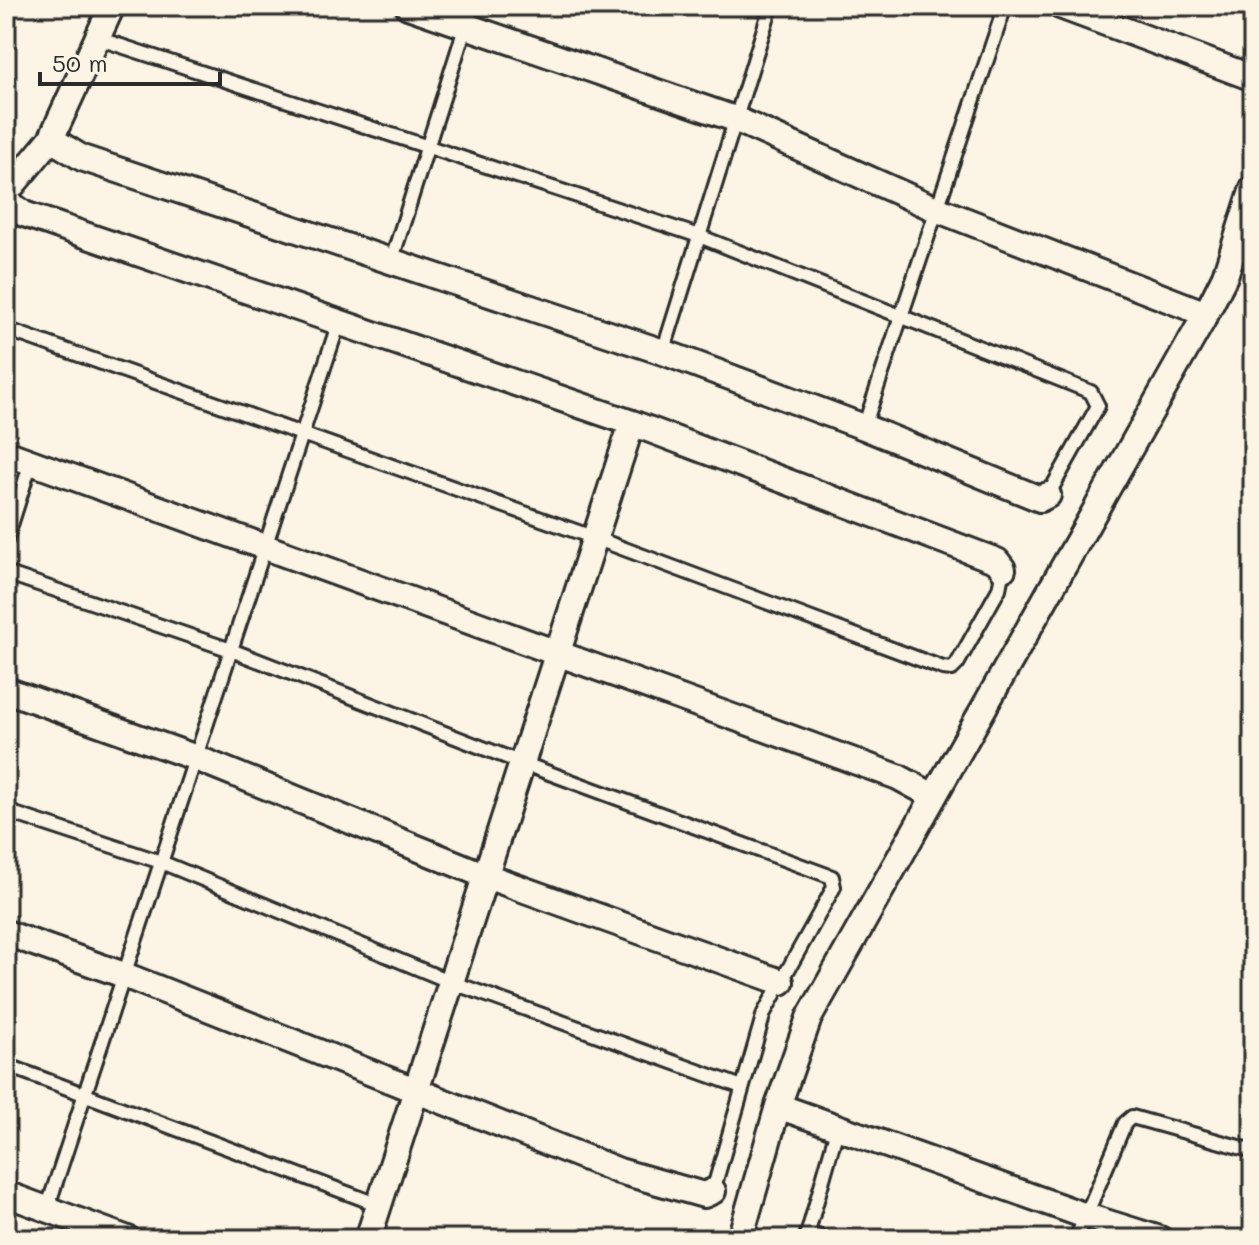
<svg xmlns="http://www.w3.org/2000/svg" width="1259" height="1245" font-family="Mali,sans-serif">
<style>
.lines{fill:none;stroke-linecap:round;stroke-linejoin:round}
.lane-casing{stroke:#2b2b2b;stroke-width:18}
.street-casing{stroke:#2b2b2b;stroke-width:30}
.lane{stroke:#fcf5e5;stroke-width:12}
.street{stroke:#fcf5e5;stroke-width:24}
</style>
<rect width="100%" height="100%" fill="#fcf5e5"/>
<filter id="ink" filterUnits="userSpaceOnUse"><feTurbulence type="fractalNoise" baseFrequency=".0125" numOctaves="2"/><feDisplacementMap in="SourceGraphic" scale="16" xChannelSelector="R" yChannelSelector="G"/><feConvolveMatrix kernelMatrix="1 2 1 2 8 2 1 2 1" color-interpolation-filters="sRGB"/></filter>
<g filter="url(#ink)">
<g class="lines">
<defs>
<path id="lane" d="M97,38L699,236L1091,392L1098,406L1048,495
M391,262L472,6
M6,329L595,538L943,668L952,669L957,664L999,589L1003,569
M663,352L771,6
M864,427L1005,6
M6,541L31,462
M6,573L231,650L522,763L832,877L834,887L764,1013L713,1191
M6,811L161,862L451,982L742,1087
M6,1065L379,1205
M47,1209L339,322
M807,1233L826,1239
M806,1239L838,1126
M1076,1239L1125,1123L1132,1117L1253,1151"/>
<path id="street" d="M408,6L735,119L936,209L1206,314
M1060,6L1253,78
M51,139L82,158L663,352L864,427L1040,499L1048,495
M6,193L51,139L112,6
M6,201L24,214L632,423L997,561L1003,569
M6,453L898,777L933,796
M6,690L191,756L486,876L781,982
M6,933L124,975L619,1171L704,1195L713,1191
M778,1106L1086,1216L1160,1239
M6,1194L128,1239
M368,1239L632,423
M740,1239L778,1106L809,1018L1206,314L1225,276L1253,188"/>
</defs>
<use href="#lane" class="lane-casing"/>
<use href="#street" class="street-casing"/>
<use href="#lane" class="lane"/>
<use href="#street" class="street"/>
</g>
</g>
<rect width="1259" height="1245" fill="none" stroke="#fcf5e5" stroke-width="32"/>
<rect x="16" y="16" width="1227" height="1213" fill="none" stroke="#2b2b2b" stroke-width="3" filter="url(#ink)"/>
<path d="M40 72v12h180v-12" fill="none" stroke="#2b2b2b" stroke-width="4"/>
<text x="52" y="72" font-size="24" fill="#2b2b2b" stroke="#fcf5e5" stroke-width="6" paint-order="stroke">50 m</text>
</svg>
